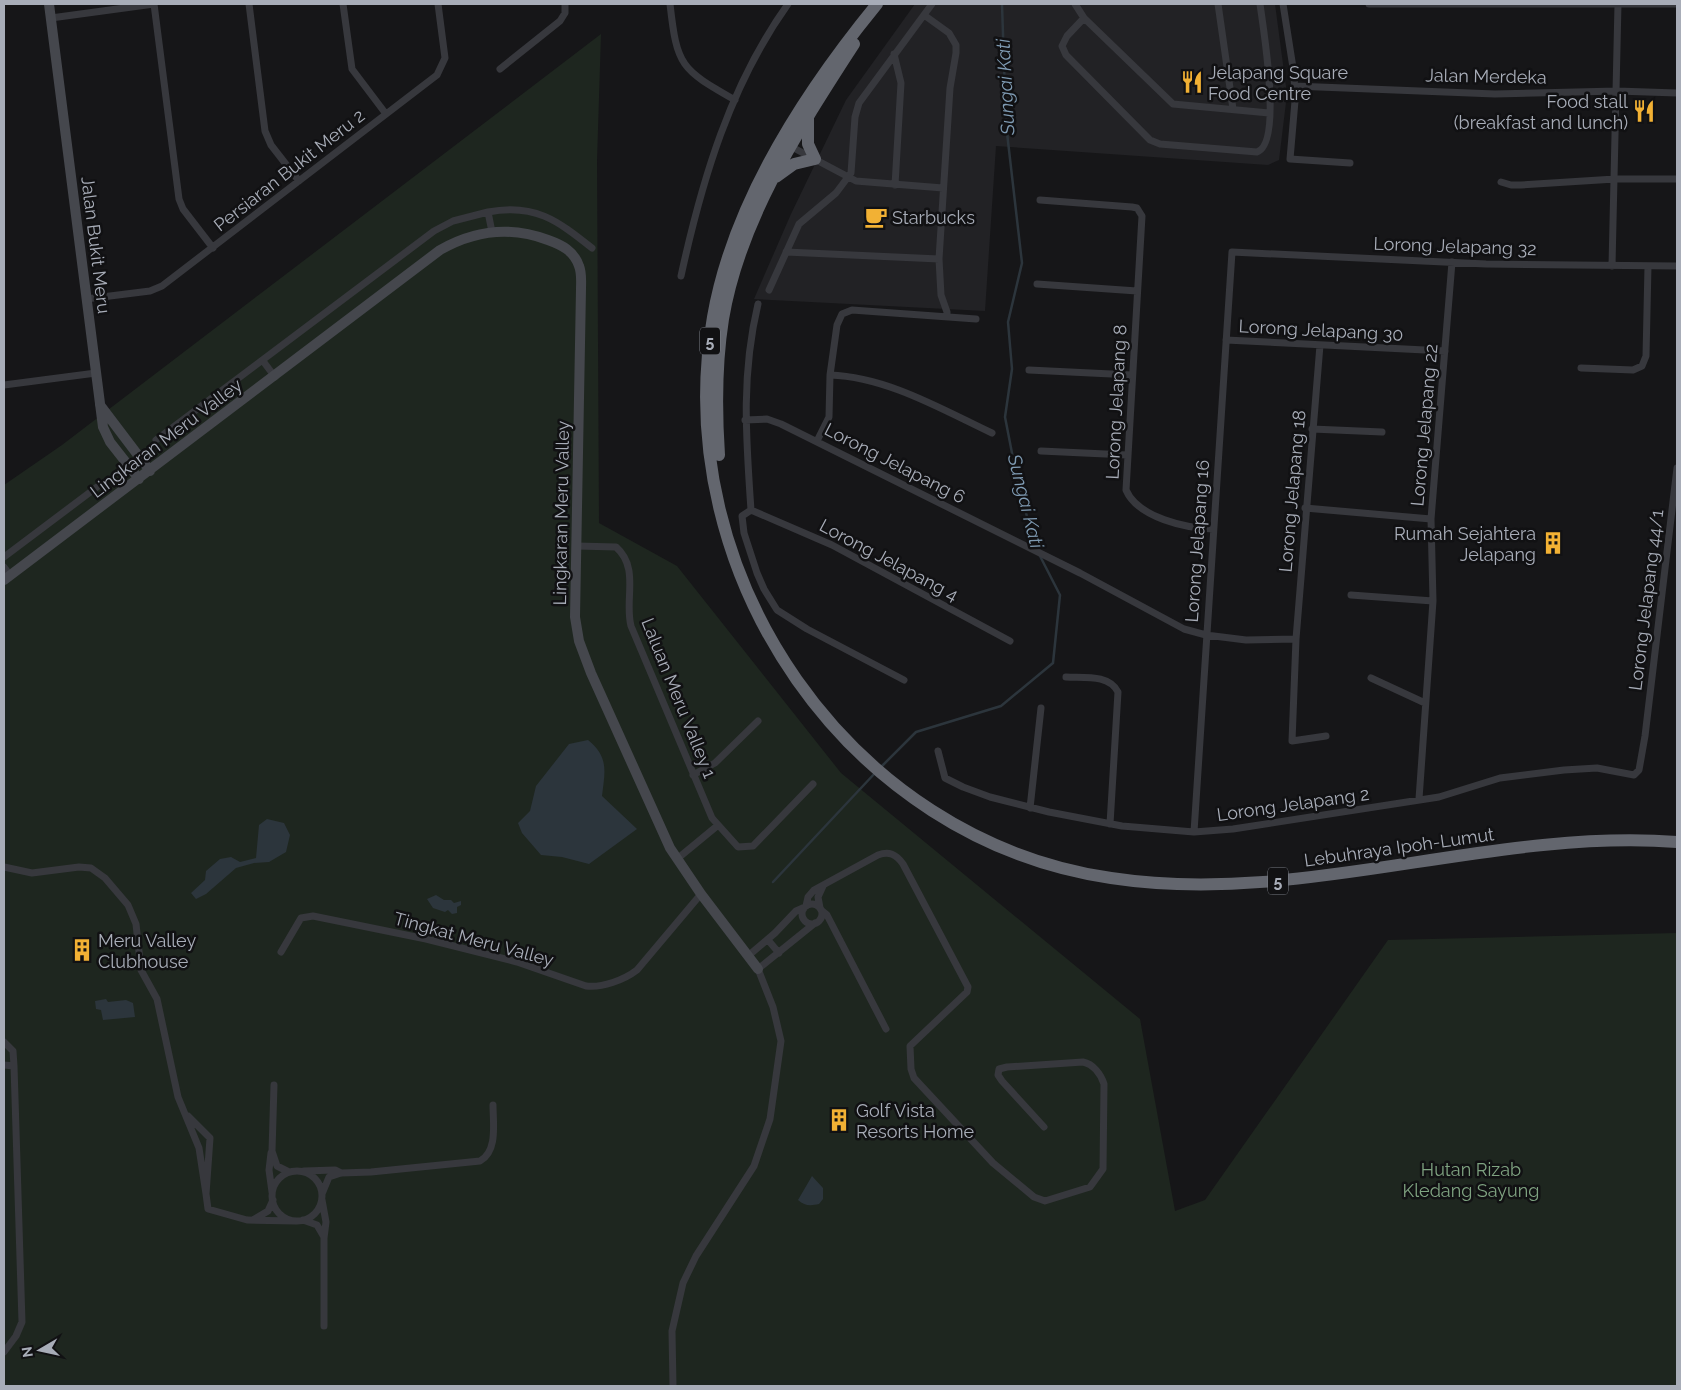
<svg xmlns="http://www.w3.org/2000/svg" width="1681" height="1390" font-family="Raleway,sans-serif">
<style>
.built{fill:#222225}
.green{fill:#1e261f}
.water{fill:#2c353c}
.lines{fill:none;stroke-linecap:round;stroke-linejoin:round}
.stream{stroke:#2c353c;stroke-width:2.5}
.street{stroke:#37383d;stroke-width:7}
.secondary{stroke:#45474d;stroke-width:10}
.highway{stroke:#63666e;stroke-width:12}
.labels{text-anchor:middle;dominant-baseline:central;stroke-width:5;stroke-linejoin:round;paint-order:stroke}
.shield{fill:#111113;stroke:#7b7e86;stroke-width:1}
.shield-label{font-size:16px;font-weight:bold;fill:#a8adb8}
.poi-label{font-size:18px;fill:#a8adb8;stroke:#111113;text-anchor:start}
.street-label{font-size:18px;fill:#a8adb8;stroke:#111113}
.park-label{font-size:18px;fill:#7fa381;stroke:#111113}
.water-label{font-size:19px;font-style:italic;fill:#7f9bb3;stroke:#111113}
</style>
<rect width="100%" height="100%" fill="#161618"/>
<path class="built" d="M915,4H1275L1287,94L1279,160L1268,165L996,146L985,311L754,299L791,214L846,100Z"/>
<path class="green" d="M601,34L597,161L599,523L677,566L841,773L1140,1019L1175,1211L1205,1200L1388,940L1677,933V1386H4V485L62,445Z"/>
<path class="water" d="M588,740C609,757 605,771 602,796L637,829L589,864L562,857L541,855L522,833L518,823L530,811L536,786L569,744Z
M267,819L284,823L290,835L286,852L269,862L254,863L236,868L206,894L196,899L191,893L205,880L206,871L220,859L231,857L240,862L256,858L259,825Z
M436,895L444,900H451L454,903L461,901V905L457,907V913L452,914L448,910L445,912L433,908L427,899Z
M106,999L108,1002L126,1000L133,1003L135,1017L103,1020L101,1010L96,1009L95,1001Z
M812,1176L823,1188V1199L819,1204C810,1206 805,1206 798,1200Z"/>
<g class="lines">
<path class="stream" d="M1002,4L1006,124L1022,263L1008,322L1012,369L1005,417L1018,484L1036,549
M882,766L916,732L1001,706L1053,663L1060,595L1040,556
M773,882L876,772"/>
<path class="street" d="M154,4L179,199L183,209L213,248
M249,4L265,131L271,145L299,181
M343,4L352,69L386,114
M670,4C677,67 681,69 735,100
M1075,4L1084,18L1173,104L1269,113
M1218,4L1233,109
M1283,4L1294,74L1295,101L1290,159L1350,163
M1369,4H1677
M924,15L949,33L956,45V53L950,88L939,259L941,295L947,312V317
M51,18L154,4
M1084,18L1067,36L1062,46L1066,55L1150,140L1160,144L1257,152C1283,143 1263,27 1260,4
M894,54L901,83L895,185
M500,69L560,21L565,13V4
M1294,86L1495,94L1617,91L1677,93
M788,145L856,181L943,188
M1501,182L1511,185H1521L1615,179H1677
M1040,200L1132,207L1137,208L1142,216L1126,490C1138,518 1186,528 1213,529
M488,212C534,203 557,220 592,248
M786,252L939,259
M1612,266L1618,4
M681,276C702,180 730,85 788,4
M1037,284L1137,291
M769,290L799,224L836,193L851,173L855,117L859,103L932,4
M86,299L150,291L162,286L437,75L445,58L438,4
M1226,340L1445,351
M263,361L275,377
M1581,368L1633,370L1642,366L1646,356L1648,266
M1029,370L1132,375
M830,375C887,377 941,409 992,433
M4,385L96,373
M745,420L767,419L781,424L1080,573L1184,629L1206,635L1246,640L1296,639L1320,345
M1312,429L1382,432
M156,440L434,231L453,221L488,212L492,232
M817,441L829,417L830,375L837,325L842,314L852,310L976,319
M1041,451L1127,455
M1305,508L1431,519
M751,510L832,545L1010,641
M751,510L742,516L744,533L757,573L764,589L777,610L807,629L904,680
M751,510C746,438 741,375 758,304
M577,546L616,547C640,568 624,600 631,626L712,818L738,847L753,846L813,784
M4,557L97,487
M4,567L10,575
M1351,595L1433,601
M1296,639L1292,741L1326,736
M1066,677C1084,678 1109,674 1118,692L1110,824
M1371,678L1425,703
M938,751L945,778L963,787L990,797L1049,812L1122,826L1194,832L1233,829L1439,797L1500,778L1564,770L1597,768L1634,775L1639,770L1645,736L1677,468
M693,775L715,763L758,721
M1419,799L1433,601L1431,519L1452,262
M1030,808L1041,708
M1194,832L1232,252L1486,264L1677,266
M677,859L717,826
M4,867L32,873L79,867L91,868L105,878L128,905L136,924L141,970L157,999L178,1097L199,1148L206,1194
M802 914a10 10 0 1 1 20 0a10 10 0 1 1-20 0Z
M806,906L808,897L814,890L878,855C889,851 896,854 903,864L968,987L967,992L910,1046L911,1069L914,1078L993,1163L1034,1197L1045,1201L1090,1187L1103,1169L1104,1084C1101,1074 1093,1064 1083,1062L1007,1067L999,1069L998,1075L1002,1081L1044,1127
M820,908L818,897L823,886
M821,910L827,915L886,1029
M768,940L779,953
M281,952L301,918L313,916L426,939L517,962L586,986C602,988 624,980 637,970L701,894
M748,956L775,933L796,911L805,907
M4,1042L13,1051L14,1066L4,1065
M274,1085L272,1151L277,1166L289,1172
M188,1116L210,1138L206,1194L208,1209L247,1220L296,1221
M271,1153L269,1170L272,1192
M304,1171L335,1170L341,1173
M272 1196a25 25 0 1 1 50 0a25 25 0 1 1-50 0Z
M322,1194L329,1177L341,1173L371,1172L480,1161C498,1151 493,1123 493,1105
M322,1200L326,1222L324,1238V1326
M253,1220L268,1211L273,1200
M303,1220L317,1225L324,1237
M4,1352L16,1336L22,1322L14,1066
M673,1386L672,1331L683,1283L696,1256L754,1166L770,1119L781,1041L773,1007L758,969L815,923"/>
<path class="secondary" d="M49,4L103,427L110,442L139,479
M100,405L150,471
M4,580L440,250C475,230 511,226 548,240C562,245 574,251 579,266C582,273 581,282 581,289L575,617L579,641L591,673L670,848L701,894L758,969"/>
<path class="highway" d="M877,4C805,92 733,202 713,317C668,575 849,840 1111,878C1301,907 1487,828 1677,842
M776,177L794,164L815,159L808,144V117
M719,455C716,410 716,363 723,319C740,218 800,128 854,44"/>
</g>
<defs>
<symbol id="restaurant-bare" viewBox="-9 -9 18 18"><path d="M-5-6h1v4h1v-4h1v4h1v-4h1v5L-1.5 .5V6h-2V.5L-5-1ZM5-6V6H3V1.5H1.5Q1.5-4 5-6Z" fill="#f2b134" stroke="#111113" stroke-width="2.5" paint-order="stroke"/></symbol>
<symbol id="cafe-bare" viewBox="-9 -9 18 18"><path d="M-5.5-4.5H6V0H3Q3 3.5 0 3.5H-2.5Q-5.5 3.5-5.5 0ZM3-3.2v2h1.7v-2ZM-6 4.5H4V6H-6Z" fill="#f2b134" stroke="#111113" stroke-width="2.5" paint-order="stroke"/></symbol>
<symbol id="building-bare" viewBox="-9 -9 18 18"><path d="M-4-6H4V6H1V3H-1V6H-4ZM-2.5-4.3h1.7v1.8h-1.7ZM.8-4.3h1.7v1.8H.8ZM-2.5-1h1.7V.8h-1.7ZM.8-1h1.7V.8H.8Z" fill="#f2b134" stroke="#111113" stroke-width="2.5" paint-order="stroke"/></symbol>
</defs>
<g fill-rule="evenodd">
<use href="#restaurant-bare" x="1176" y="66" width="32" height="32"/>
<use href="#restaurant-bare" x="1628" y="95" width="32" height="32"/>
<use href="#cafe-bare" x="860" y="201" width="32" height="32"/>
<use href="#building-bare" x="1537" y="527" width="32" height="32"/>
<use href="#building-bare" x="66" y="934" width="32" height="32"/>
<use href="#building-bare" x="823" y="1104" width="32" height="32"/>
</g>
<g class="labels">
<g class="shield">
<rect x="700" y="327.5" width="20" height="27" rx="4"/>
<rect x="1268" y="867.5" width="20" height="27" rx="4"/>
</g>
<g class="shield-label">
<text x="710" y="341">5</text>
<text x="1278" y="881">5</text>
</g>
<g class="poi-label">
<text x="1208" y="72">Jelapang Square<tspan x="1208" dy="21">Food Centre</tspan></text>
<text x="1628" y="101" text-anchor="end">Food stall<tspan x="1628" dy="21">(breakfast and lunch)</tspan></text>
<text x="892" y="217">Starbucks</text>
<text x="1536" y="533" text-anchor="end">Rumah Sejahtera<tspan x="1536" dy="21">Jelapang</tspan></text>
<text x="98" y="940">Meru Valley<tspan x="98" dy="21">Clubhouse</tspan></text>
<text x="856" y="1110">Golf Vista<tspan x="856" dy="21">Resorts Home</tspan></text>
</g>
<g class="street-label">
<text transform="translate(1486 76) rotate(1)">Jalan Merdeka</text>
<text transform="translate(289 170) rotate(-38)">Persiaran Bukit Meru 2</text>
<text transform="translate(96 245) rotate(83)">Jalan Bukit Meru</text>
<text transform="translate(1455 246) rotate(2)">Lorong Jelapang 32</text>
<text transform="translate(1321 330) rotate(3)">Lorong Jelapang 30</text>
<text transform="translate(1116 402) rotate(-87)">Lorong Jelapang 8</text>
<text transform="translate(1424 425) rotate(-85)">Lorong Jelapang 22</text>
<text transform="translate(166 438) rotate(-37)">Lingkaran Meru Valley</text>
<text transform="translate(895 463) rotate(27)">Lorong Jelapang 6</text>
<text transform="translate(1292 491) rotate(-85)">Lorong Jelapang 18</text>
<text transform="translate(561 513) rotate(-89)">Lingkaran Meru Valley</text>
<text transform="translate(1197 541) rotate(-86)">Lorong Jelapang 16</text>
<text transform="translate(889 560) rotate(28)">Lorong Jelapang 4</text>
<text transform="translate(1646 600) rotate(-83)">Lorong Jelapang 44/1</text>
<text transform="translate(679 698) rotate(68)">Laluan Meru Valley 1</text>
<text transform="translate(1293 804) rotate(-8)">Lorong Jelapang 2</text>
<text transform="translate(1399 847) rotate(-8)">Lebuhraya Ipoh-Lumut</text>
<text transform="translate(474 939) rotate(15)">Tingkat Meru Valley</text>
</g>
<g class="park-label">
<text x="1471" y="1169">Hutan Rizab<tspan x="1471" dy="21">Kledang Sayung</tspan></text>
</g>
<g class="water-label">
<text transform="translate(1005 87) rotate(-93)">Sungai Kati</text>
<text transform="translate(1026 501) rotate(76)">Sungai Kati</text>
</g>
</g>
<rect width="1681" height="1390" fill="none" stroke="#a8adb8" stroke-width="10"/>
<g transform="translate(40 1350) rotate(261)" stroke="#111113" stroke-width="4" paint-order="stroke">
<path d="M0-4L9 19L0 12L-9 19Z" fill="#a8adb8"/>
<text y="-8" font-size="14" font-weight="bold" text-anchor="middle" fill="#a8adb8">N</text>
</g>
</svg>
